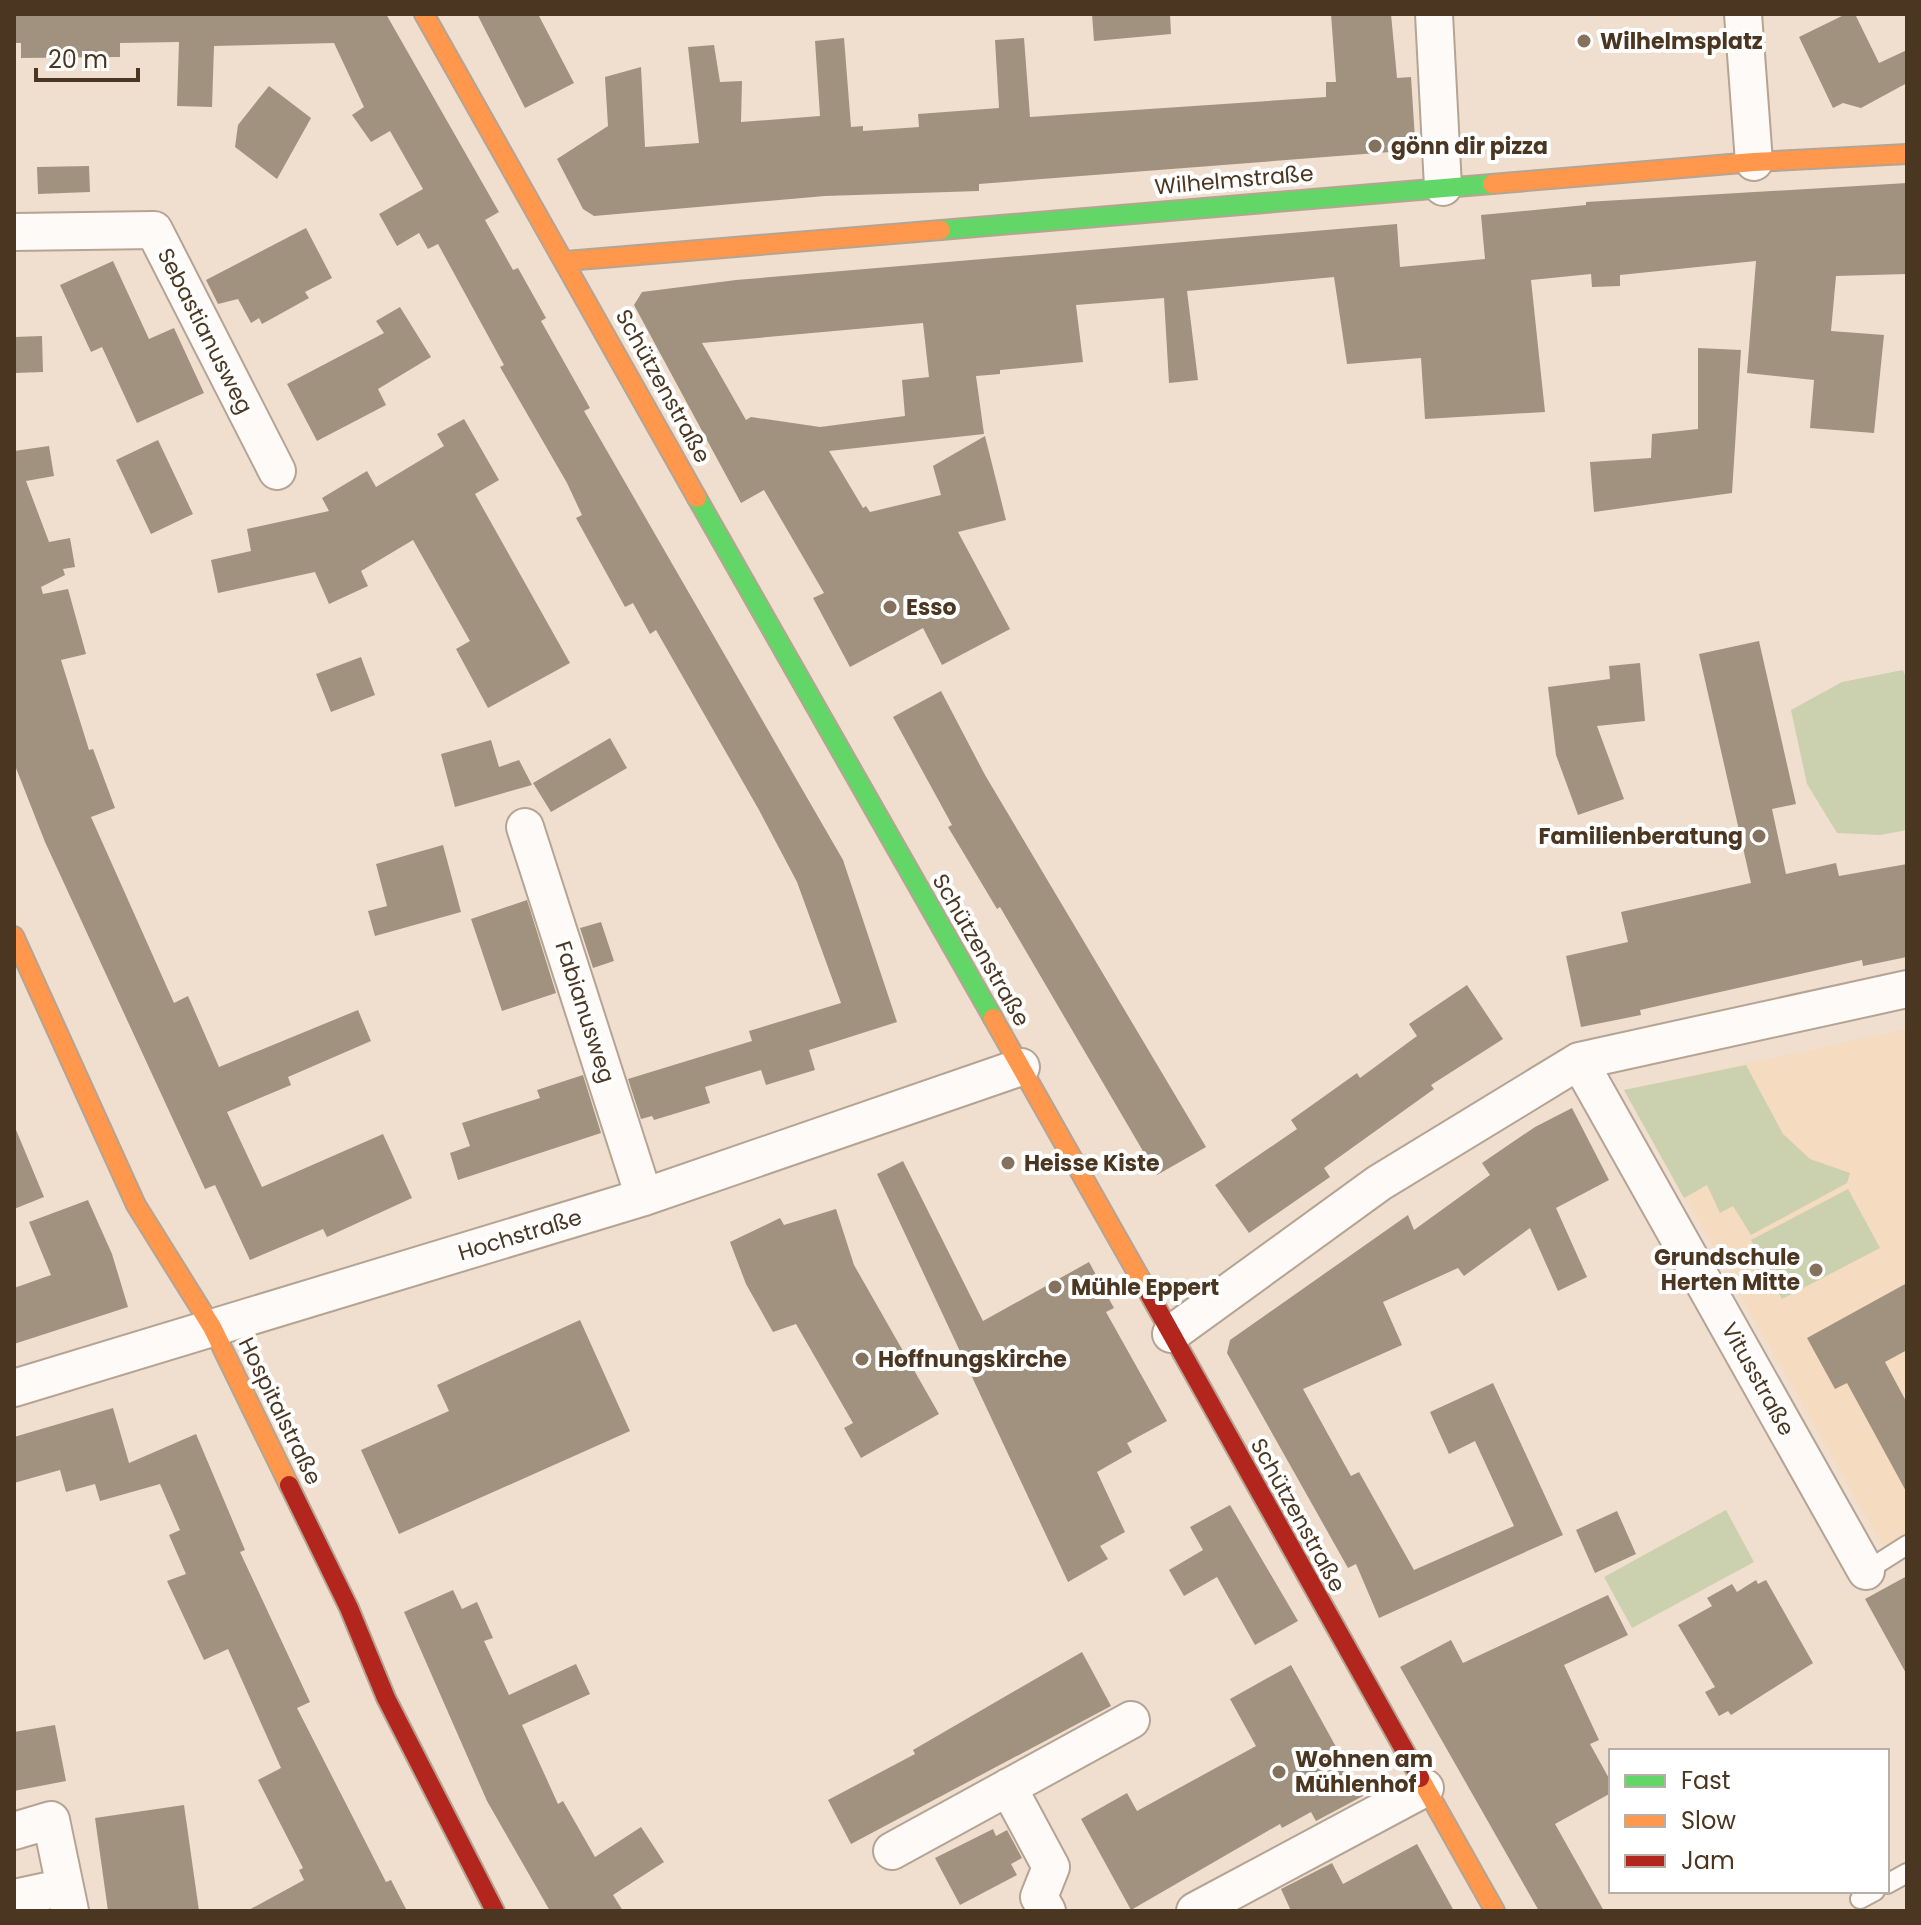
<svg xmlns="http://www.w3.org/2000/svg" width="1921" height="1925" font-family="Poppins,sans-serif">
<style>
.built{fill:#f5dbc0}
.green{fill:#cbd0ae}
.building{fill:#a1917f;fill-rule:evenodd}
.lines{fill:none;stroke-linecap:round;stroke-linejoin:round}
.lane-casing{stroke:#b5a493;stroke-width:22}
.street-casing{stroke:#b5a493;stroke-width:40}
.fast-casing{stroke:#b5a493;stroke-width:22}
.slow-casing{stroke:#b5a493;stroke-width:22}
.jam-casing{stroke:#b5a493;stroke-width:22}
.lane{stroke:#fdfaf8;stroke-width:18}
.street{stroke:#fdfaf8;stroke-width:36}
.fast{stroke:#63d668;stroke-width:18}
.slow{stroke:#ff974d;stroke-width:18}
.jam{stroke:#b3261e;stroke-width:18}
.poi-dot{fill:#85725e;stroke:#fff;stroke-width:3}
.labels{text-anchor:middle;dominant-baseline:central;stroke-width:8;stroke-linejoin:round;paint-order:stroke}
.poi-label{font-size:22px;font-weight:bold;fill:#4b3721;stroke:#fff;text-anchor:start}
.street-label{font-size:22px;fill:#4b3721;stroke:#fff}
</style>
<rect width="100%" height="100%" fill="#f0dfce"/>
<path class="built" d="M1907,1029V1551L1884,1549L1624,1090Z"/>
<path class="green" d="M1903,670L1907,680V830L1880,835L1837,833L1807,784L1791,710L1842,682Z
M1746,1065L1783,1134L1810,1159L1850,1173L1847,1183L1751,1235L1733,1206L1720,1213L1707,1185L1684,1198L1624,1090Z
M1848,1189L1880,1248L1782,1299L1751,1240Z
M1726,1510L1754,1562L1632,1628L1604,1577Z"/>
<path class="building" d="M14,14H386L499,212L485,220L513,270L518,268L546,318L541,321L590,408L584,411L843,860L897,1022L809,1050L815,1070L766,1085L761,1070L705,1087L710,1103L654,1120L652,1116L641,1119L628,1079L752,1041L749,1031L841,1003L797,882L759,810L656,630L650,634L633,603L625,607L576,518L582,515L567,483L500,367L504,365L438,244L428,249L419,233L397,246L379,214L423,189L390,131L371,142L352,115L364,107L334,43L214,46L212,107L177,106L179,42L120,43V57L21,58V43H14Z
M477,14H538L574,83L525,108Z
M1092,14H1170L1171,34L1094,41Z
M1331,14H1391L1397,78L1411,77L1415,139L1403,151L979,184V191L825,196L594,216L583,209L557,159L608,126L605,77L641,67L645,147L699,143L688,47L714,45L720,82L742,81L741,122L820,116L815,41L844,38L851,127L863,126V131L919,127L918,114L999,108L995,40L1024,38L1030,117L1326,97V82H1336Z
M1846,14H1855L1879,63L1907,50V83L1861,108L1843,103L1833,108L1799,37Z
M269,86L311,118L277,179L235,147L238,125Z
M89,166L90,192L38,194L37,167Z
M1907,183V274L1836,276L1831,331L1884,335L1874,433L1810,428L1814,380L1747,373L1756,261L1620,275V286L1592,287L1591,274L1531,280L1545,412L1425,419L1421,358L1347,364L1334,277L1187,291L1198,380L1169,383L1164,298L1076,305L1083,362L1000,370V374L976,376L984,434L829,451L863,508L866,506L870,512L941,495L933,466L985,436L1006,520L958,532L1010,629L942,665L923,628L850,667L813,598L824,593L764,490L741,503L634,305L642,292L736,280L1397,224L1400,267L1485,259L1481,215L1586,205V202ZM923,323L929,377L902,380L905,416L820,427L751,417L746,420L702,343Z
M306,228L332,278L305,292L309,298L262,324L259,318L251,323L238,299L218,304L206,280Z
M113,261L149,339L174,328L204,393L137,423L102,347L91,352L60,285Z
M400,307L431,357L378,389L386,405L317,441L287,384L384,333L376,321Z
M42,336L43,372L14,373V337Z
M1698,348L1741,350L1732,493L1594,512L1590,462L1651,458L1652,434L1698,429Z
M464,419L499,480L475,494L570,663L488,708L456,649L470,641L413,540L361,571L368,586L329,604L315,572L218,593L211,560L251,551L247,529L329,511L322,498L367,471L376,487L444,446L437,434Z
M158,440L193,514L151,534L116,460Z
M49,446L54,476L26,481L49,542L70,538L75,567L63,569L65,575L41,587L43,594L68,589L86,654L61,660L89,750L93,749L115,808L91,817L174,1003L188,996L219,1067L358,1010L371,1041L288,1077L291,1085L227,1112L262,1187L383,1134L412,1198L327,1237L323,1229L250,1260L215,1185L205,1189L45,842L14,763V451Z
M1759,641L1796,804L1772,809L1786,874L1836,863L1839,876L1907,864V957L1863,966L1862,960L1640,1010L1641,1015L1581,1027L1566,956L1628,942L1621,912L1751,883L1699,654Z
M361,657L375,695L331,712L316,674Z
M1640,663L1645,721L1597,726L1624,799L1578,815L1556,755L1548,687L1610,679L1609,666Z
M941,691L985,775L1206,1147L1157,1175L1000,907L997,909L948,827L952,825L893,717Z
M610,738L627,768L551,812L533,783Z
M491,740L499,767L519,760L532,785L455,807L441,754Z
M443,845L461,912L375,936L368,911L387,906L376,864Z
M527,900L556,993L502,1011L471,919Z
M601,922L614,961L593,968L580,928Z
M1467,985L1503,1039L1431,1085L1434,1089L1324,1168L1330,1177L1249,1233L1215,1185L1297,1129L1291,1120L1357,1073L1360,1078L1417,1036L1409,1024Z
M583,1075L601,1133L458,1180L450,1153L470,1146L462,1123L540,1098L537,1090Z
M1572,1108L1609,1180L1556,1208L1587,1277L1558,1291L1530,1228L1464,1276L1458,1268L1383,1302L1402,1345L1303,1389L1351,1476L1359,1472L1414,1570L1514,1526L1475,1441L1449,1454L1430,1412L1493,1383L1563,1535L1379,1618L1356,1564L1348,1568L1227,1353L1230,1340L1408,1215L1414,1230L1490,1175L1482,1163L1535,1127Z
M14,1125L44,1197L14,1209Z
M903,1161L983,1321L1089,1262L1114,1308L1106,1312L1167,1421L1127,1443L1132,1452L1097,1472L1125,1532L1100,1546L1108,1559L1068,1582L877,1174Z
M88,1200L112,1254L128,1307L14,1344V1288L51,1275L29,1222Z
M836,1209L854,1265L939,1414L861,1458L844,1428L853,1423L796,1324L773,1332L746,1284L730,1242L780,1218L784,1225Z
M1907,1283V1350L1885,1362L1907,1403V1493L1847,1383L1835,1389L1807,1338Z
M580,1320L630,1431L399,1534L361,1450L449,1411L437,1385Z
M113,1408L129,1463L196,1434L245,1550L240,1552L310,1702L297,1708L386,1882L391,1880L407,1911H247L304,1880L299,1870L303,1868L258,1780L281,1768L228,1649L204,1660L167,1581L186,1574L169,1535L180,1530L160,1484L100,1501L95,1484L66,1492L60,1470L14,1483V1437Z
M1230,1505L1298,1621L1255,1645L1217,1577L1184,1596L1169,1570L1203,1550L1190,1527Z
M1617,1511L1636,1554L1595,1573L1576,1530Z
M1907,1576V1675L1865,1599Z
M1756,1580L1758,1584L1766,1580L1813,1663L1731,1715L1728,1711L1719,1716L1705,1692L1715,1687L1678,1625L1712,1606L1707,1598L1732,1584L1737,1592Z
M453,1590L462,1609L477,1602L493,1638L484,1641L509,1695L576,1664L590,1694L522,1725L558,1804L563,1801L595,1857L641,1827L664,1862L613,1895L623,1911H550L487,1801L404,1612Z
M1608,1595L1628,1635L1564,1665L1599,1740L1590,1744L1611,1782V1793L1555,1824L1604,1911H1539L1400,1667L1451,1640L1463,1663Z
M1082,1652L1111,1706L851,1844L828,1800L915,1754L913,1750Z
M1291,1665L1363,1796L1316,1821L1311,1812L1282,1828L1280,1824L1131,1910L1081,1819L1127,1793L1137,1811L1256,1746L1230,1699Z
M55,1725L66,1781L14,1791V1732Z
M184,1805L199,1911H108L95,1818Z
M993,1829L996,1836L1007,1830L1022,1858L1011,1864L1017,1875L960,1905L935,1858Z
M1417,1844L1454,1911H1291L1281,1889L1332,1863L1343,1884Z"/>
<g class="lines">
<defs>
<path id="lane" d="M1866,1571L1907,1545
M1887,1884L1907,1873
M1860,1899L1875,1891"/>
<path id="street" d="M1434,14L1443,187
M1743,14L1754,162
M14,232L154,230L277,471
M525,827L644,1197
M1579,1061L1866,1571
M1171,1334L1379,1183L1579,1061L1907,989
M14,1388L644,1197L1021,1067
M1008,1787L1051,1867L1039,1897L1047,1911
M14,1831L51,1820L70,1911
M892,1851L1131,1720
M14,1898L65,1887
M1195,1911L1425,1788"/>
<path id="fast" d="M941,230L1492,184
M697,498L993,1018"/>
<path id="slow" d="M424,14L697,498
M1492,184L1754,162L1907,154
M566,261L941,230
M14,936L136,1205L212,1327L289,1485
M993,1018L1148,1292
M1420,1778L1495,1911"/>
<path id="jam" d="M1148,1292L1420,1778
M289,1485L349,1608L386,1698L495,1911"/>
</defs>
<use href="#lane" class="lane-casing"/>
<use href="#street" class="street-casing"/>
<use href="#fast" class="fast-casing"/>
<use href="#slow" class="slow-casing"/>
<use href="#jam" class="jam-casing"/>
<use href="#lane" class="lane"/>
<use href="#street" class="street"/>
<use href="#fast" class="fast"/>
<use href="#slow" class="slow"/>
<use href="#jam" class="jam"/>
</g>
<g class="poi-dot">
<circle cx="1584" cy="41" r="8"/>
<circle cx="1375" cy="146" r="8"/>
<circle cx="890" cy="607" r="8"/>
<circle cx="1759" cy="836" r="8"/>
<circle cx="1008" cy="1163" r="8"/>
<circle cx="1816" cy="1270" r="8"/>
<circle cx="1055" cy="1287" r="8"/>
<circle cx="862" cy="1359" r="8"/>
<circle cx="1279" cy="1772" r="8"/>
</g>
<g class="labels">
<g class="poi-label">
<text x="1600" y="41">Wilhelmsplatz</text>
<text x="1391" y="146">gönn dir pizza</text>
<text x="906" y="607">Esso</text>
<text x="1743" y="836" text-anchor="end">Familienberatung</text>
<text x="1024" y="1163">Heisse Kiste</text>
<text x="1800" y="1257" text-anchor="end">Grundschule<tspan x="1800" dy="25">Herten Mitte</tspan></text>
<text x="1071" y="1287">Mühle Eppert</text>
<text x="878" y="1359">Hoffnungskirche</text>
<text x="1295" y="1759">Wohnen am<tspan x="1295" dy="25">Mühlenhof</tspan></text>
</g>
<g class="street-label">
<text transform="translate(1234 180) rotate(-5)">Wilhelmstraße</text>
<text transform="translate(205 331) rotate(63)">Sebastianusweg</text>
<text transform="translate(663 386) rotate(61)">Schützenstraße</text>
<text transform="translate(981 950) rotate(60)">Schützenstraße</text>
<text transform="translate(585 1012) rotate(72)">Fabianusweg</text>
<text transform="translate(520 1235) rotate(-17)">Hochstraße</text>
<text transform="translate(1758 1379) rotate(61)">Vitusstraße</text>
<text transform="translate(280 1411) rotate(64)">Hospitalstraße</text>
<text transform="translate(1298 1515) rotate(61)">Schützenstraße</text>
</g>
</g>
<rect width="1921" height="1925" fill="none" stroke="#4b3721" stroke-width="32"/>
<rect x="1609" y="1749" width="280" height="144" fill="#ffffff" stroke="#b7afa6" stroke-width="2"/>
<rect x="1625" y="1775" width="40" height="12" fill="#63d668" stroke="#b7afa6" stroke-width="2"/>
<text x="1681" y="1789" font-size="24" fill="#4b3721">Fast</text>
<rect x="1625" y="1815" width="40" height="12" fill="#ff974d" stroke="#b7afa6" stroke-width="2"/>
<text x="1681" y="1829" font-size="24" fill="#4b3721">Slow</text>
<rect x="1625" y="1855" width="40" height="12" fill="#b3261e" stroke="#b7afa6" stroke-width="2"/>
<text x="1681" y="1869" font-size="24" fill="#4b3721">Jam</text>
<path d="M36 68v12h102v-12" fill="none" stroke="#4b3721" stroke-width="4"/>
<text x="48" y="68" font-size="24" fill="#4b3721" stroke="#ffffff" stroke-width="6" paint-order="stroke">20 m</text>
</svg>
